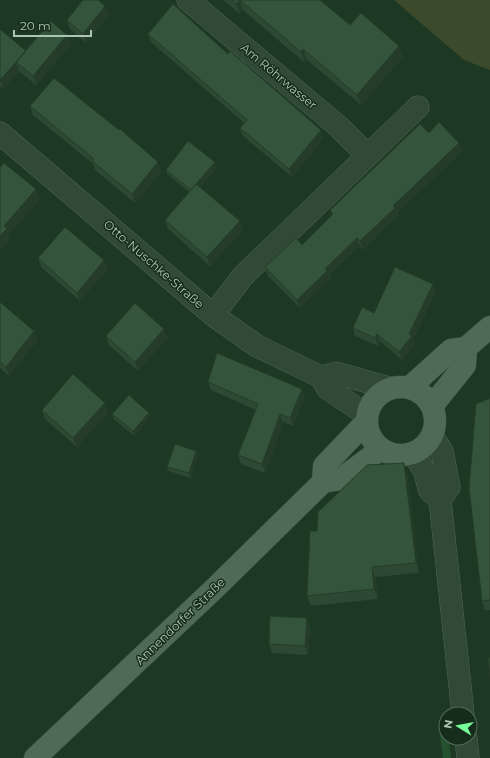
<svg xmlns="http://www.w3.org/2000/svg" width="490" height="758" font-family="Montserrat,sans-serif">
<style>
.green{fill:#3b4a2b}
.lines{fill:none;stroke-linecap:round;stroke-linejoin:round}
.stream{stroke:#24522e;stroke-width:8}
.minor-casing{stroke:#4f6755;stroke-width:23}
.major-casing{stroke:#3b5240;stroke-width:23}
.minor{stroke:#314937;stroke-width:22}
.major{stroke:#4f6a55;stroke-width:22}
.wall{fill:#2d4933}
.shaded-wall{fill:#243c29}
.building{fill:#34553b;stroke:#243c29}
.labels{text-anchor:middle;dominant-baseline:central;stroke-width:3;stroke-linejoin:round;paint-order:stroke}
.street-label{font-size:12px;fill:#abc6b2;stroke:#172d1c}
</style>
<rect width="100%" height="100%" fill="#1d3923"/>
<path class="green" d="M394,0H490V70L464,60Z"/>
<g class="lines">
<path class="stream" d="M443,727L447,758"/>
<defs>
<path id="minor" d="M188,0L339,127L367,155
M0,133L213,315L257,346L321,377L328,389L367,415
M213,315L243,276L418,107
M321,377L336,373L389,388
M432,435L442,451L449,487L440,500
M413,453L424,470L430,491L440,500
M440,500L463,714
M466,738L468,758"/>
<path id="major" d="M367 421a34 34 0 1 1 68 0a34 34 0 1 1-68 0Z
M410,387L451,350L466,348L490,327
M432,406L465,365L466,348
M323,482L324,466L367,421
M35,758L214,589L323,482L341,479L381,449"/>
</defs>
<use href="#minor" class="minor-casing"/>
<use href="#major" class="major-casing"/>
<use href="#minor" class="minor"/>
<use href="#major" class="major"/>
</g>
<path class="wall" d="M223,0H320L350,25L403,57L361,105L307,60L305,63L243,10L240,14Z
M109,15L86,43L70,29L67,20Z
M0,29L26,51L67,35L71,44L36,85L19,71L3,89L0,86Z
M148,34L228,54L324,138L292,177L243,136L240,128L244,123L151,42Z
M30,106L162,171L135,203L95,170L93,164L33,115Z
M429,133L459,143L462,152L397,213L398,216L363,250L360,246L329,276L330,279L300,308L268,276L265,267L302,245L332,215L330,210Z
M215,162L217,167L200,187L240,221L243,230L210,266L168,229L165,220L189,192L167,174L166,170Z
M38,258L104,260L108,269L80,301L41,267Z
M436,292L413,340L415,344L402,360L380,341L378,346L355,336L353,328L374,313Z
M0,302L38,340L9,376L0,368Z
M106,336L168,338L138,371L109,345Z
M208,382L305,397L293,426L283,422L265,473L241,464L238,455L256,410L211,390Z
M490,398V610H485L482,601Z
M42,410L108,412L77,447L45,419Z
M149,413L150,417L134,436L114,419L112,414Z
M196,451L198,455L191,478L169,471L167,467Z
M407,473L419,573L375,577L378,599L311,606L307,596L317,531Z
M310,627L308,655L272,653L269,644Z"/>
<path class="shaded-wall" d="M240,0L243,10L240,14L236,4Z
M105,6L109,15L86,43L83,34Z
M67,35L71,44L36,85L33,76Z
M399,46L403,57L361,105L357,95Z
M303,49L307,60L305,63L301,52Z
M16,62L19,71L3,89L0,80Z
M321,130L324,138L292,177L289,169Z
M459,143L462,152L397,213L398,216L363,250L360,241L393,206Z
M158,162L162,171L135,203L132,194Z
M215,162L217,167L193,196L191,191Z
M36,189L40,200L9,235L11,239L0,251V236L4,226Z
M240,221L243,230L210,266L207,257Z
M357,238L360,246L329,276L330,279L300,308L297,300L325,269Z
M104,260L108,269L80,301L77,293Z
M433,284L436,292L413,340L415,344L402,360L399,352L409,334Z
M164,329L168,338L138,371L135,362Z
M34,331L38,340L9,376L6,367Z
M377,334L380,341L378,346L375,338Z
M302,389L305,397L293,426L290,418Z
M105,403L108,412L77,447L73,438Z
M149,413L150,417L134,436L133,431Z
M280,414L283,422L265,473L262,464Z
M196,451L198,455L191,478L189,473Z
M404,463L407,473L419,573L416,563Z
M372,567L375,577L378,599L374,589Z
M307,618L310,627L308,655L305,646Z"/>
<path class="building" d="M83,0H98L105,6L83,34L67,20Z
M231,0H240L236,4Z
M240,0H320L350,25L361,13L399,46L357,95L303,49L301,52Z
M173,4L228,54L230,51L321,130L289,169L240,128L247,120L148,34Z
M51,21L67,35L33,76L16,62Z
M0,29L26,51L0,80Z
M54,78L119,130L120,129L158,162L132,194L92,161L94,159L30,106Z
M439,122L459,143L393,206L395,208L360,241L357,238L325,269L327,271L297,300L265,267L296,238L302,245L333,214L330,210L420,124L429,133Z
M188,141L215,162L191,190L166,170Z
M4,163L36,189L4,226L7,229L0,236V168Z
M196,184L240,221L207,257L165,220Z
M65,227L104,260L77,293L38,258Z
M395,267L433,284L409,334L412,336L399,352L377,334L375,338L353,328L362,307L374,313Z
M0,302L34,331L6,367L0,362Z
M135,303L164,329L135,362L106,336Z
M217,353L302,389L290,418L280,414L262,464L238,455L258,404L208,382Z
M73,374L105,403L73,438L42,410Z
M129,395L149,413L133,431L112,414Z
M490,398V600L482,601L469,488L476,404Z
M175,444L196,451L189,473L167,467Z
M404,463L416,563L372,567L374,589L307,596L310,531H317L318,512L367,465Z
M270,616L307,618L305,646L269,644Z
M488,658H490V676Z"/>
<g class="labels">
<g class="street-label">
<text transform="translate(279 76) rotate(40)">Am Röhrwasser</text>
<text transform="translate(154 264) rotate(41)">Otto-Nuschke-Straße</text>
<text transform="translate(180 621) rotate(-44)">Annendorfer Straße</text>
</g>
</g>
<g transform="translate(458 726) rotate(281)"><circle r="19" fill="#172d1c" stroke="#526a58"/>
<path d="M0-3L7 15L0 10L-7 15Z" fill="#77ff9a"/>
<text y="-6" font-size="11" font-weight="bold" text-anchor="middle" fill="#abc6b2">N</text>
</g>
<path d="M14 30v6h77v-6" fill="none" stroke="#abc6b2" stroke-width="2"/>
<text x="20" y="30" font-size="12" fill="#abc6b2" stroke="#172d1c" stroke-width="3" paint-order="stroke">20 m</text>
</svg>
